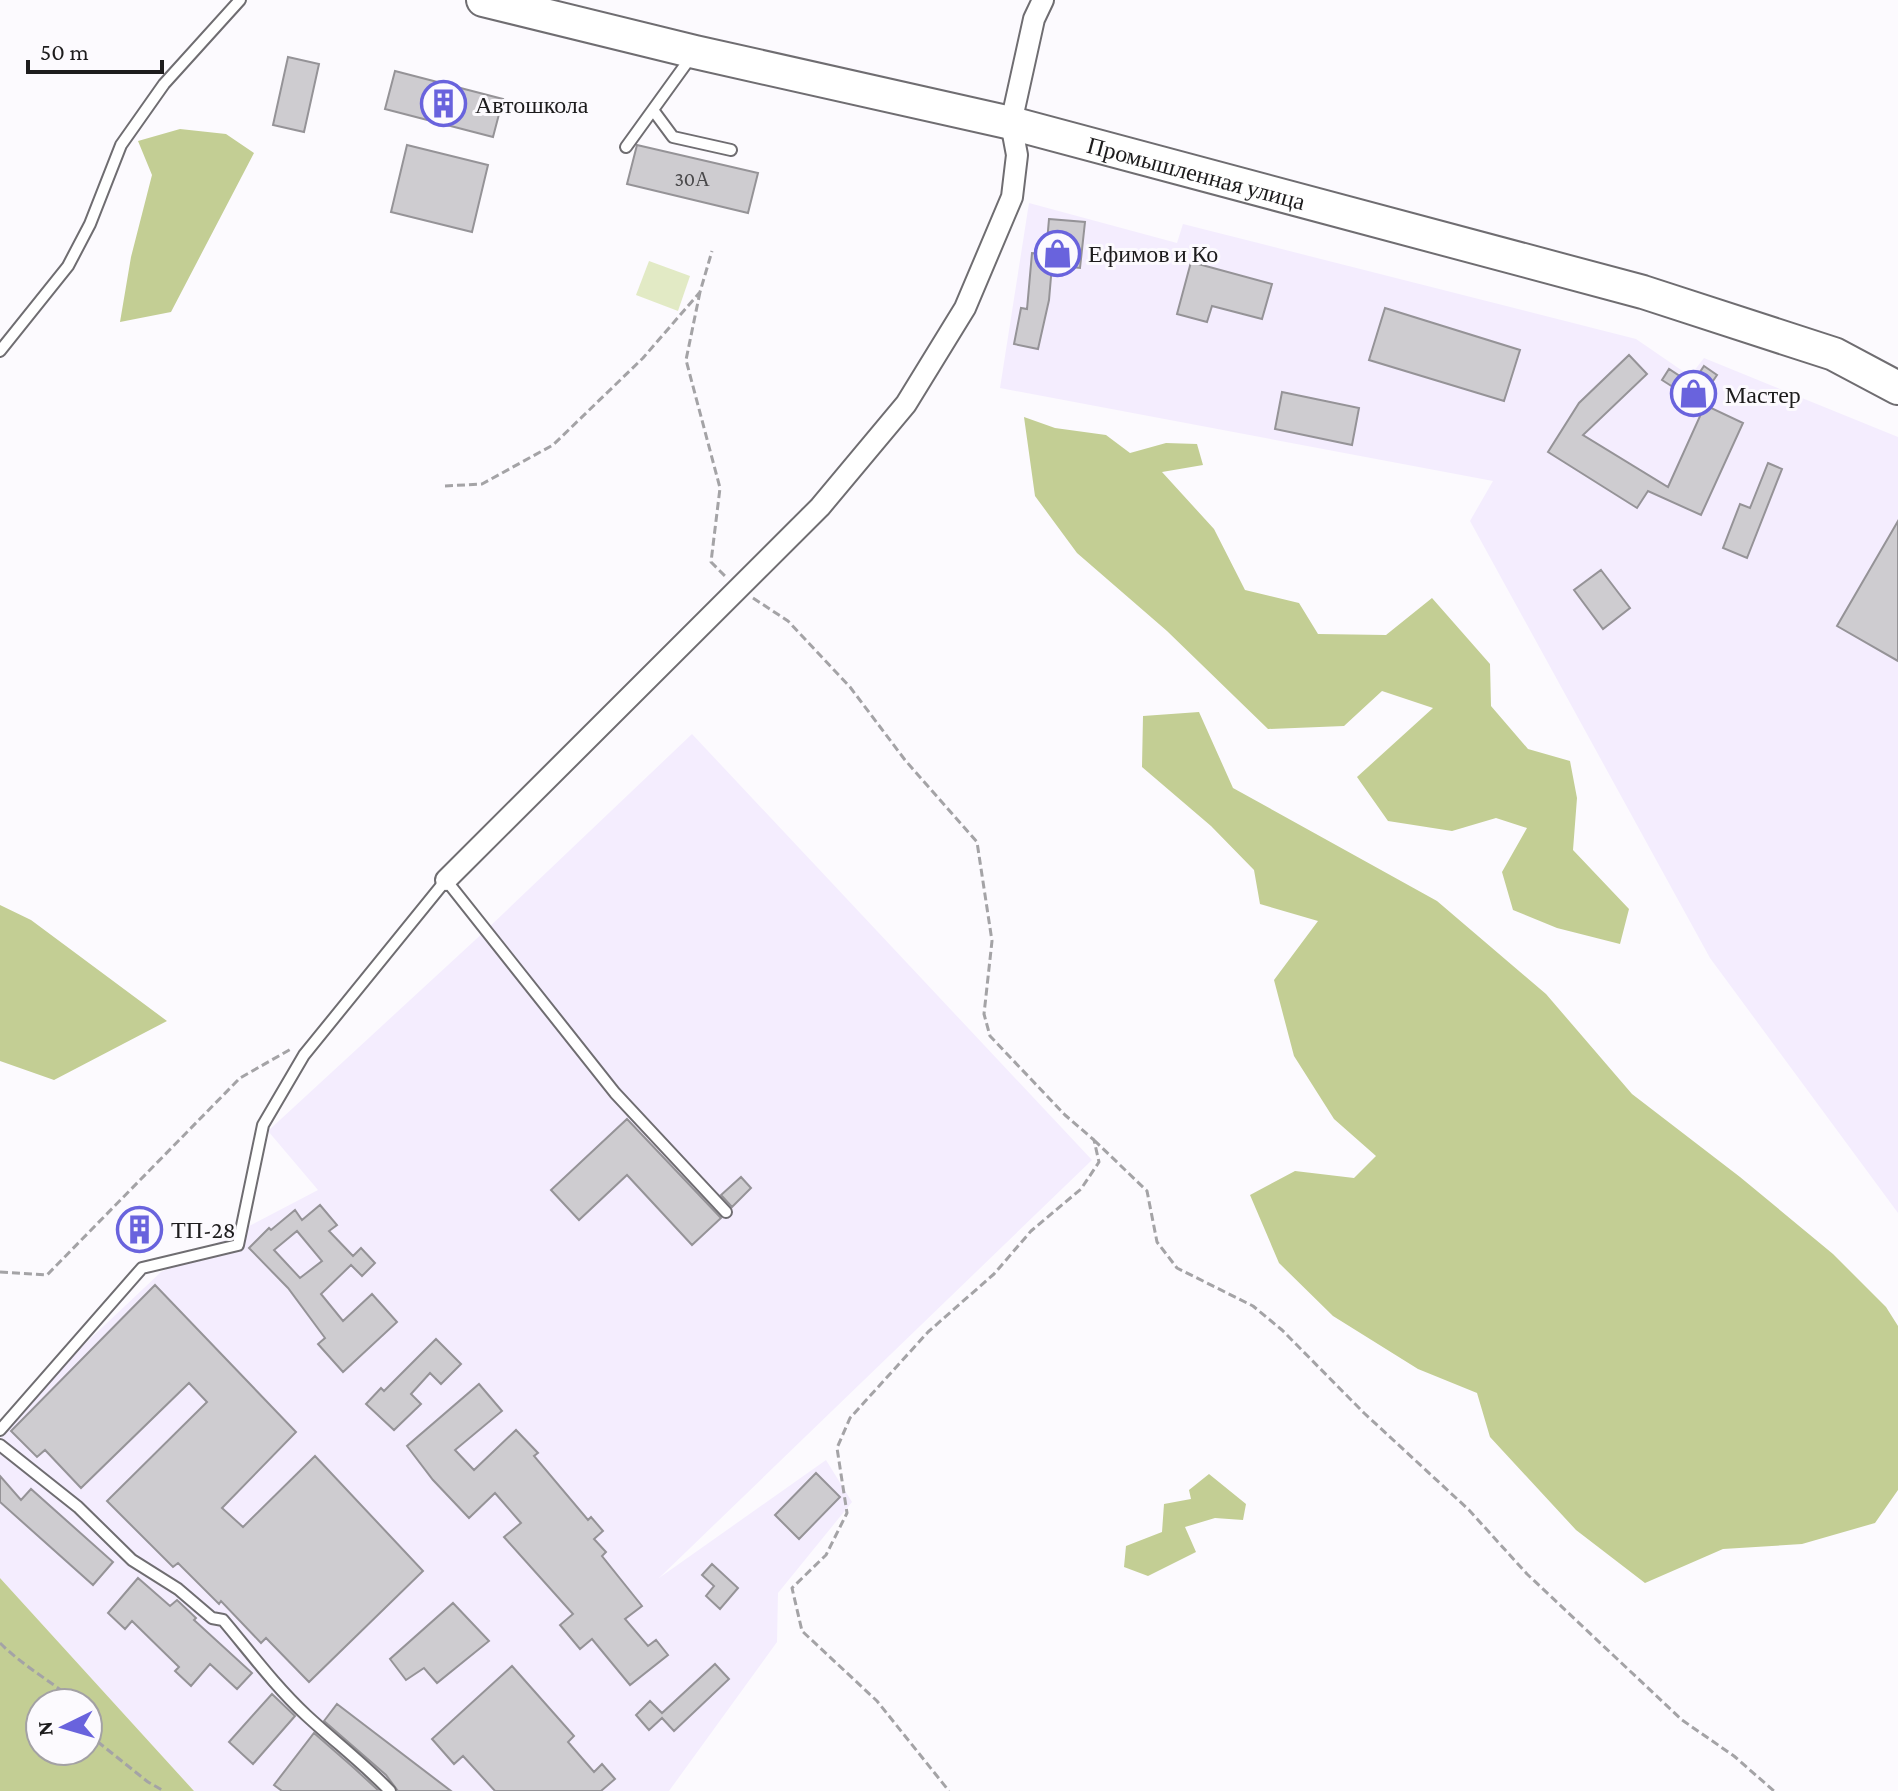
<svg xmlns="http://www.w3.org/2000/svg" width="1898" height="1791" font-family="'Crimson Pro',serif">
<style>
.industrial{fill:#f4edfe}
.green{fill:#e2eac5}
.forest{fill:#c3ce94;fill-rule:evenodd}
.building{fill:#ceccd0;stroke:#959397;stroke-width:2;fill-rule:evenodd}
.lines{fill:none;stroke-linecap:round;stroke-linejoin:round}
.lane-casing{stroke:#6f6d71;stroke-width:14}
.street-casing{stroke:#6f6d71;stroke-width:24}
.primary-casing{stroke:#6f6d71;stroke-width:36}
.path{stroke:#a4a3a6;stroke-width:3;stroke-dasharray:8 4;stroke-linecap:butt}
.lane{stroke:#fff;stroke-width:10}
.street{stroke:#fff;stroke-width:20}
.primary{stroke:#fff;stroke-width:32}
.labels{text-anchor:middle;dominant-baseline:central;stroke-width:6;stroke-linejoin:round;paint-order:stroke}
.number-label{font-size:20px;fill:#49484a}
.poi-label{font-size:24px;fill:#1d1c1d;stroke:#fcfafe;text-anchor:start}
.street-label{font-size:24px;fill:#1d1c1d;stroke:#fcfafe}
</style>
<rect width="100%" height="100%" fill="#fcfafe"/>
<path class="industrial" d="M1029,203L1177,243L1183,224L1636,339L1690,376L1704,358L1898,437V1213L1710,958L1470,521L1493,481L1000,388Z
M692,734L1092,1160L659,1578L826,1460L852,1502L778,1593L777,1642L669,1791H194L0,1578V1424L161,1272L318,1190L268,1131L486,930Z"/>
<path class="green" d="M649,261L690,276L678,311L636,295Z"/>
<path class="forest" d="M180,129L226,134L254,153L171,312L120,322L131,257L152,175L138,141Z
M1024,417L1055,428L1106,435L1130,453L1166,443L1197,444L1203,465L1162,472L1214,529L1245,590L1299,603L1318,634L1386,635L1432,598L1490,664L1491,706L1528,749L1570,761L1577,798L1573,850L1629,909L1620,944L1557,928L1513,910L1502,872L1527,828L1496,818L1452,831L1388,821L1357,777L1433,708L1382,691L1344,726L1268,729L1167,631L1077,553L1035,496Z
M1199,712L1233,788L1437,901L1546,994L1632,1094L1740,1177L1833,1254L1886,1307L1898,1326V1490L1875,1523L1802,1544L1723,1549L1645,1583L1576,1530L1490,1437L1477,1393L1418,1369L1333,1316L1279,1263L1250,1195L1295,1171L1354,1178L1376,1156L1334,1119L1294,1056L1274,980L1318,921L1260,904L1254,870L1211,826L1142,767L1143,716Z
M0,905L31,920L167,1021L54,1080L0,1061Z
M1209,1474L1246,1504L1243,1520L1215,1518L1185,1527L1196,1552L1148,1576L1124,1567L1126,1546L1162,1532L1164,1504L1191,1499L1189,1490Z
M0,1578L194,1791H0ZM40,1703H88V1751H40Z"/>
<path class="building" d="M288,57L319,64L304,132L273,125Z
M395,71L503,99L493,137L385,109Z
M407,145L488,165L472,232L391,212Z
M637,145L758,173L748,213L627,184Z
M1049,219L1085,222L1080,268L1052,265L1049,300L1038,349L1014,344L1021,308L1027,309L1032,253L1046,254Z
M1191,262L1272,284L1262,319L1212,306L1207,322L1177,314Z
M1385,308L1520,350L1504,401L1369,360Z
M1629,355L1647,374L1583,435L1668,487L1705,405L1743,423L1701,515L1648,491L1637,508L1548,452L1579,403Z
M1704,366L1717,375L1698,403L1662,380L1669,369L1692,384Z
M1282,392L1359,408L1352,445L1275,429Z
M1768,463L1782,469L1747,558L1723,548L1740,504L1750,508Z
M1898,521V661L1837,626Z
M1601,570L1630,608L1603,629L1574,590Z
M627,1119L721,1218L692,1245L627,1175L579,1220L551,1190Z
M741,1177L751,1188L732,1207L721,1195Z
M320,1205L337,1225L329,1231L353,1256L361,1248L375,1263L362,1276L351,1265L321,1294L343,1321L372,1294L397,1322L343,1372L318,1344L325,1338L288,1288L249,1248L269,1228L271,1230L295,1210L302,1220ZM297,1231L322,1261L300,1278L274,1250Z
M155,1285L296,1432L222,1508L243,1527L315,1456L423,1571L309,1682L266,1638L261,1643L221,1601L219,1604L178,1563L173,1567L107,1501L207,1402L189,1383L81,1488L45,1450L37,1457L11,1431Z
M436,1339L461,1364L441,1384L430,1373L411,1394L421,1404L394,1430L366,1404L381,1388L384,1391Z
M479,1384L502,1411L455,1450L474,1470L516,1430L538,1453L534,1456L588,1520L591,1517L603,1531L594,1539L606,1552L602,1556L642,1606L625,1619L648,1646L656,1640L668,1655L630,1685L592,1639L580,1649L560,1625L573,1614L504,1537L521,1523L495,1493L469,1518L433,1480L407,1446Z
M816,1473L840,1497L799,1539L775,1515Z
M0,1476L21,1500L31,1489L113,1562L93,1585L0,1502Z
M712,1564L738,1588L720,1609L706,1596L714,1586L702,1575Z
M138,1578L170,1606L177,1600L196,1618L194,1620L252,1673L237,1689L210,1664L191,1686L175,1671L179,1667L132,1621L125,1629L108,1613Z
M453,1603L489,1641L437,1683L424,1668L406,1680L390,1659Z
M715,1664L729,1679L674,1731L662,1718L649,1730L636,1715L650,1701L662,1713Z
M512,1666L574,1736L568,1742L594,1772L602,1764L615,1779L601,1791H495L463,1756L454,1764L432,1739Z
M272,1694L295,1716L253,1764L229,1742Z
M337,1704L451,1791H398L386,1775L324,1721Z
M314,1733L354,1768L379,1791H282L274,1785Z"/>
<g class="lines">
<defs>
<path id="lane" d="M653,110L673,137L731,150
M626,147L691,57
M0,351L68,266L90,224L121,145L164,84L240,0
M0,1430L142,1268L238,1245L263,1125L304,1055L446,880L615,1093L726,1212
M0,1445L78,1507L132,1560L178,1589L212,1618L223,1620C250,1652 275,1686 306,1715C334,1741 364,1764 390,1791"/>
<path id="street" d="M446,880L820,507L906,404L965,308L1012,197L1017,155L1011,123L1034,19L1043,0"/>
<g id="primary">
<path id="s1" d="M483,0L695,52L1011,123L1643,292L1834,354L1898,388"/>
</g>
</defs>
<use href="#lane" class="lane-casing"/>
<use href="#street" class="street-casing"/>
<use href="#primary" class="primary-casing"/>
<path class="path" d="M700,292L686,360L720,488L711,562L725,576
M445,486L482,484L553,445L643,358L700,292L712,251
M753,598L788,621L850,687L905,760L977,842L992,941L984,1014L990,1036L1065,1115L1094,1140L1099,1162L1081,1189L1031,1231L994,1274L928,1332L850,1418L837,1448L847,1513L826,1555L792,1588L802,1631L877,1701L949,1791
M1094,1140L1147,1191L1157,1242L1177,1268L1253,1306L1282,1330L1364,1413L1469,1510L1527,1574L1682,1720L1734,1756L1774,1791
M0,1272L47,1275L240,1078L291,1049
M0,1643C21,1664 47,1679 70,1697L72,1703
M88,1734L148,1782L164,1791"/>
<use href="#lane" class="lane"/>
<use href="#street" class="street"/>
<use href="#primary" class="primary"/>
</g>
<defs>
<symbol id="building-ring" viewBox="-11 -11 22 22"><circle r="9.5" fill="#fcfafe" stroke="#6963dd" stroke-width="1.5"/><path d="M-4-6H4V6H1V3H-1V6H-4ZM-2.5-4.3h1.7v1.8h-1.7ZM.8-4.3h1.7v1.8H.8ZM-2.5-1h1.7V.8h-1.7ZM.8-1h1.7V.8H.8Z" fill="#6963dd"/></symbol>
<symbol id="shop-ring" viewBox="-11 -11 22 22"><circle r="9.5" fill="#fcfafe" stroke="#6963dd" stroke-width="1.5"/><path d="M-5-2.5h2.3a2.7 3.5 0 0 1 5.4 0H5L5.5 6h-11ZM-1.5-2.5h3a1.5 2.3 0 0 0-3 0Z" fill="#6963dd"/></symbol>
</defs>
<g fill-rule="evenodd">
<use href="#building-ring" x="418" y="78" width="51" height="51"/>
<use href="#shop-ring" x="1032" y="228" width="51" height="51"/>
<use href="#shop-ring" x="1668" y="368" width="51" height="51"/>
<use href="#building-ring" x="114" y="1204" width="51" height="51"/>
</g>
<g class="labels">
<g class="number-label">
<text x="692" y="179">30А</text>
</g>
<g class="poi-label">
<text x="475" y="104">Автошкола</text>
<text x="1088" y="253">Ефимов и Ко</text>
<text x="1725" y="394">Мастер</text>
<text x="171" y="1229">ТП-28</text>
</g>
<g class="street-label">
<text stroke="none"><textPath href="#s1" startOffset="734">Промышленная улица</textPath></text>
</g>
</g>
<g transform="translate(64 1727) rotate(265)"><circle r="38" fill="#fcfafe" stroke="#a3a1a4" stroke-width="2"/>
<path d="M0-6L14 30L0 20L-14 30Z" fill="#6963dd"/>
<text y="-12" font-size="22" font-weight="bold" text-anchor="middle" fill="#1d1c1d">N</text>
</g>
<path d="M28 60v12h134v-12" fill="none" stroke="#1d1c1d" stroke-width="4"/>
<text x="40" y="60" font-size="24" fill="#1d1c1d" stroke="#fcfafe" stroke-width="6" paint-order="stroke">50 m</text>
</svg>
